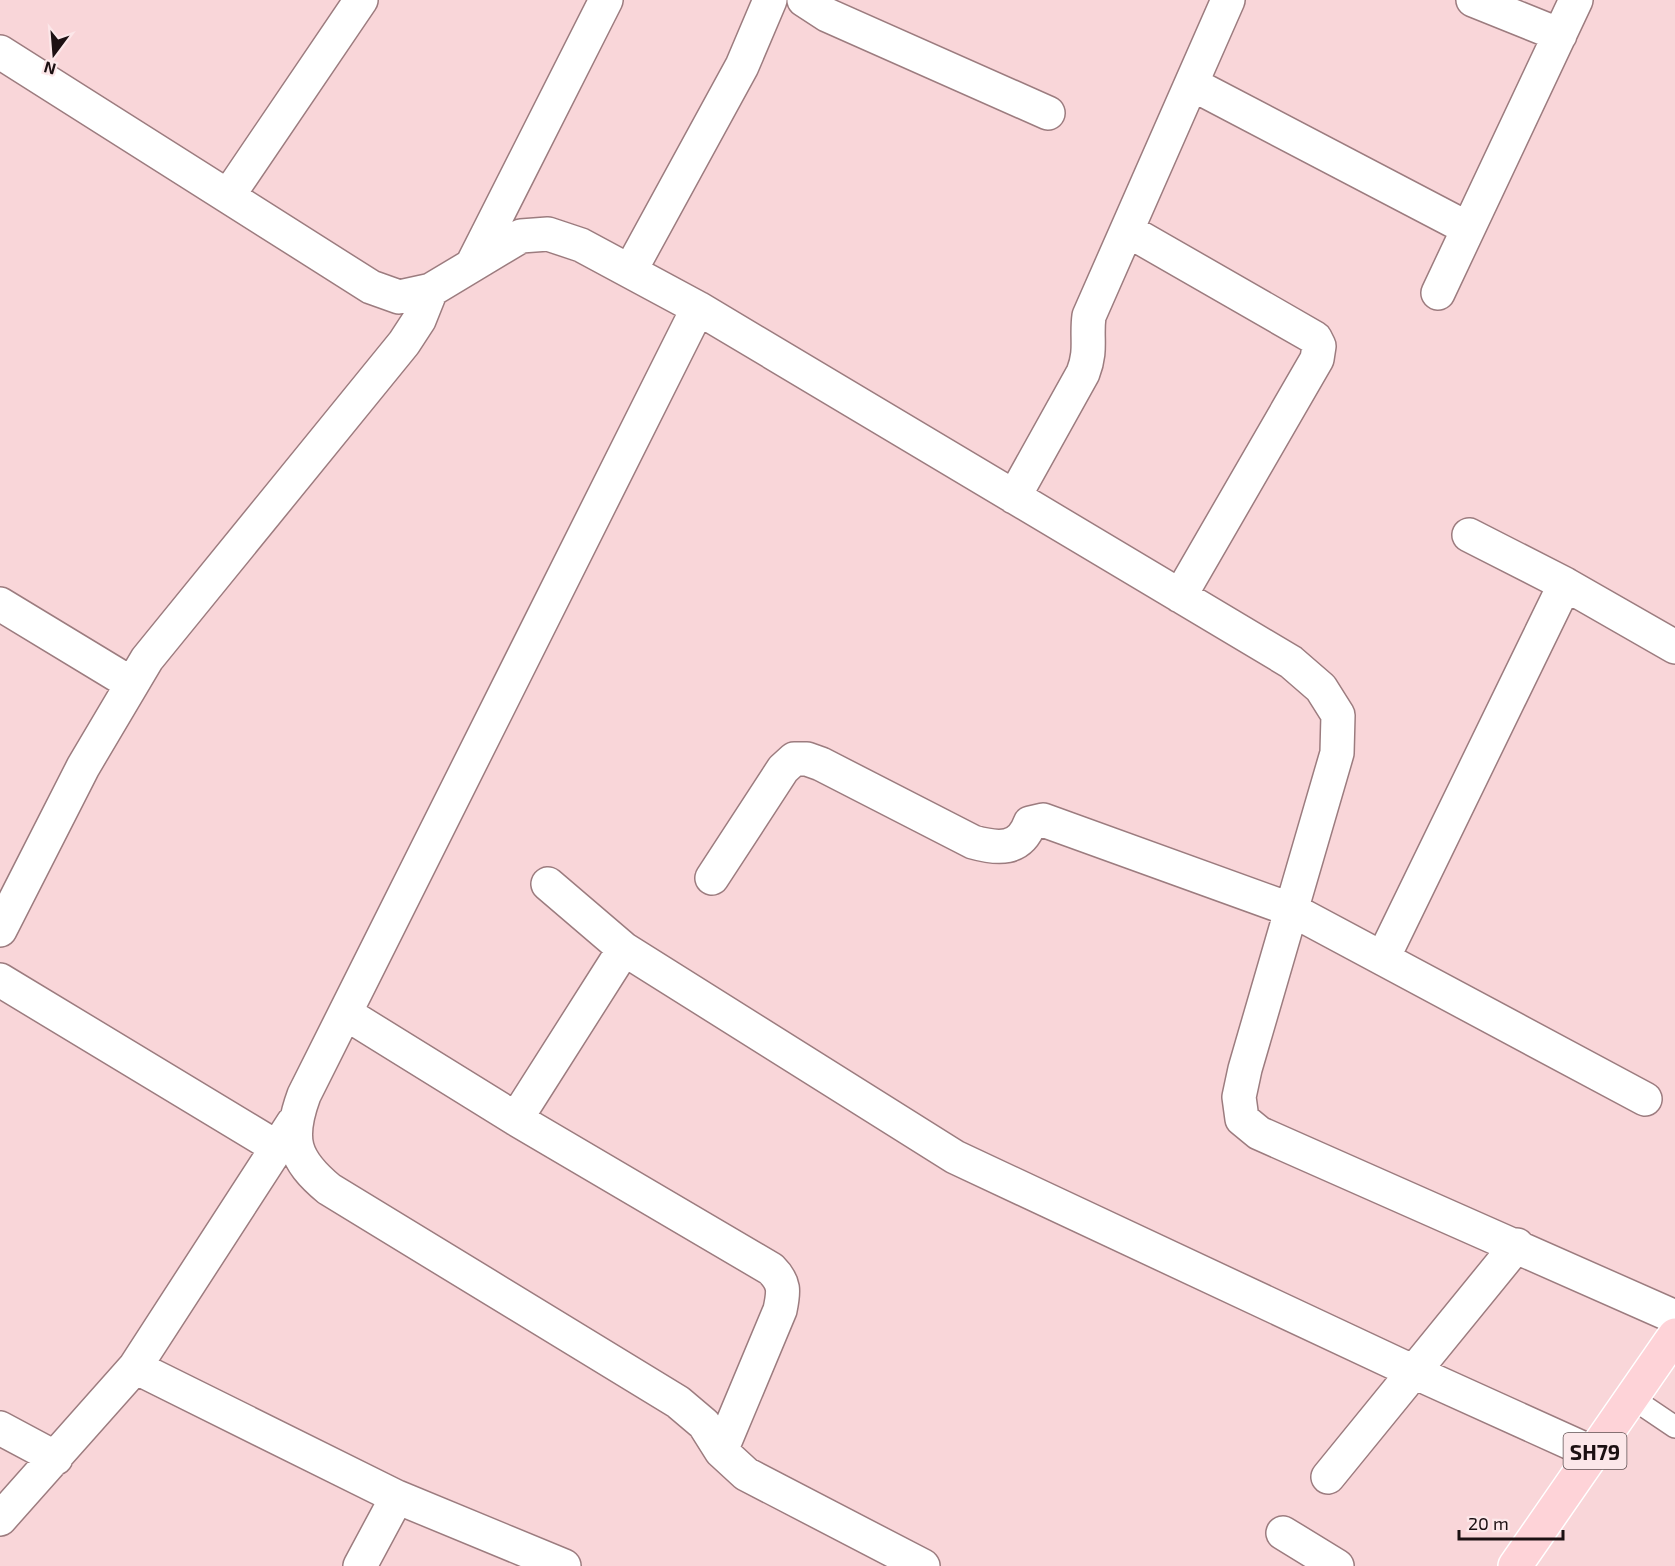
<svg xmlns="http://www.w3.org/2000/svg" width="1675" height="1566" font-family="'Exo 2',sans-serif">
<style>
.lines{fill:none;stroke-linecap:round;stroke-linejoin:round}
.lane-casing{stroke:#9c7c7f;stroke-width:24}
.street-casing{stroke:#9c7c7f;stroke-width:36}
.primary-casing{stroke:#fff;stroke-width:36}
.lane{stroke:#fff;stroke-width:21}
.street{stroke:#fff;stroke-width:33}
.primary{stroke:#fed3d8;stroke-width:33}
.labels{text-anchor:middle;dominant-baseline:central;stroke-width:4.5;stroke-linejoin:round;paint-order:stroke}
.shield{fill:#fce7e9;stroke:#5f5052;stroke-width:1.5}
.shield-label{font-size:21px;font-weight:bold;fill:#1c1012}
</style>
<rect width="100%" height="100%" fill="#f9d6d9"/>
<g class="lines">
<defs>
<path id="lane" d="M1632,1398L1675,1427"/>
<path id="street" d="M804,0L827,15L1048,113
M1473,0L1560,35
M0,52L371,287L399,297L431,290L521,236L548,234L581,245L698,308L1291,662L1321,688L1338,715L1337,753L1245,1069L1239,1097L1242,1119L1259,1133L1675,1317
M1192,84L1467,228
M228,196L361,0
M1127,230L1315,338L1319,346L1317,359L1180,596
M472,265L606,0
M630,271L742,66L770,0
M1438,293L1576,0
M698,308L304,1095C288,1139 293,1159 329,1189L678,1402L704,1424L721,1451L746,1474L923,1566
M1014,497L1083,373C1092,350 1086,338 1089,316L1228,0
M1469,535L1565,584L1675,647
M0,604L132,684
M712,878L783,769L794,759H807L821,764L973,842C998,849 1020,851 1030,823L1043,820L1292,910L1645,1099
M548,884L624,949L955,1157L1414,1372L1593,1453
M0,930L83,767L147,659L404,343L419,320L431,290
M1383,958L1565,584
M0,980L278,1148
M345,1013L516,1119L771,1269C785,1283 784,1291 780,1310L721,1451
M516,1119L624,949
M135,1367L397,1497L564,1566
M0,1428L56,1458
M1328,1477L1517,1245
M0,1519L135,1367L293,1123
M1283,1533L1337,1566
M360,1566L397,1497"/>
<path id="primary" d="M1515,1566L1675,1335"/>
</defs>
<use href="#lane" class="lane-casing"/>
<use href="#street" class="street-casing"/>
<use href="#primary" class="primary-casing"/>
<use href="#lane" class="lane"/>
<use href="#street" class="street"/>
<use href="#primary" class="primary"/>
</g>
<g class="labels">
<rect class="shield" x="1563.5" y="1433" width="63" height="36" rx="4.5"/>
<g class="shield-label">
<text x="1595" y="1451">SH79</text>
</g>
</g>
<g transform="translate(54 54) rotate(196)" stroke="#fce7e9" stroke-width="4.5" paint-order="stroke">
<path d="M0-4.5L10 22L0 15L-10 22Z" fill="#1c1012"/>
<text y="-9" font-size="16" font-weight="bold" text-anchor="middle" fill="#1c1012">N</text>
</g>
<path d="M1459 1530v9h104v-9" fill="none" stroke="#1c1012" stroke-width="3"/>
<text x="1468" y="1530" font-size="18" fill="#1c1012" stroke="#fce7e9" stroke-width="4.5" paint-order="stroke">20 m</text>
</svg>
